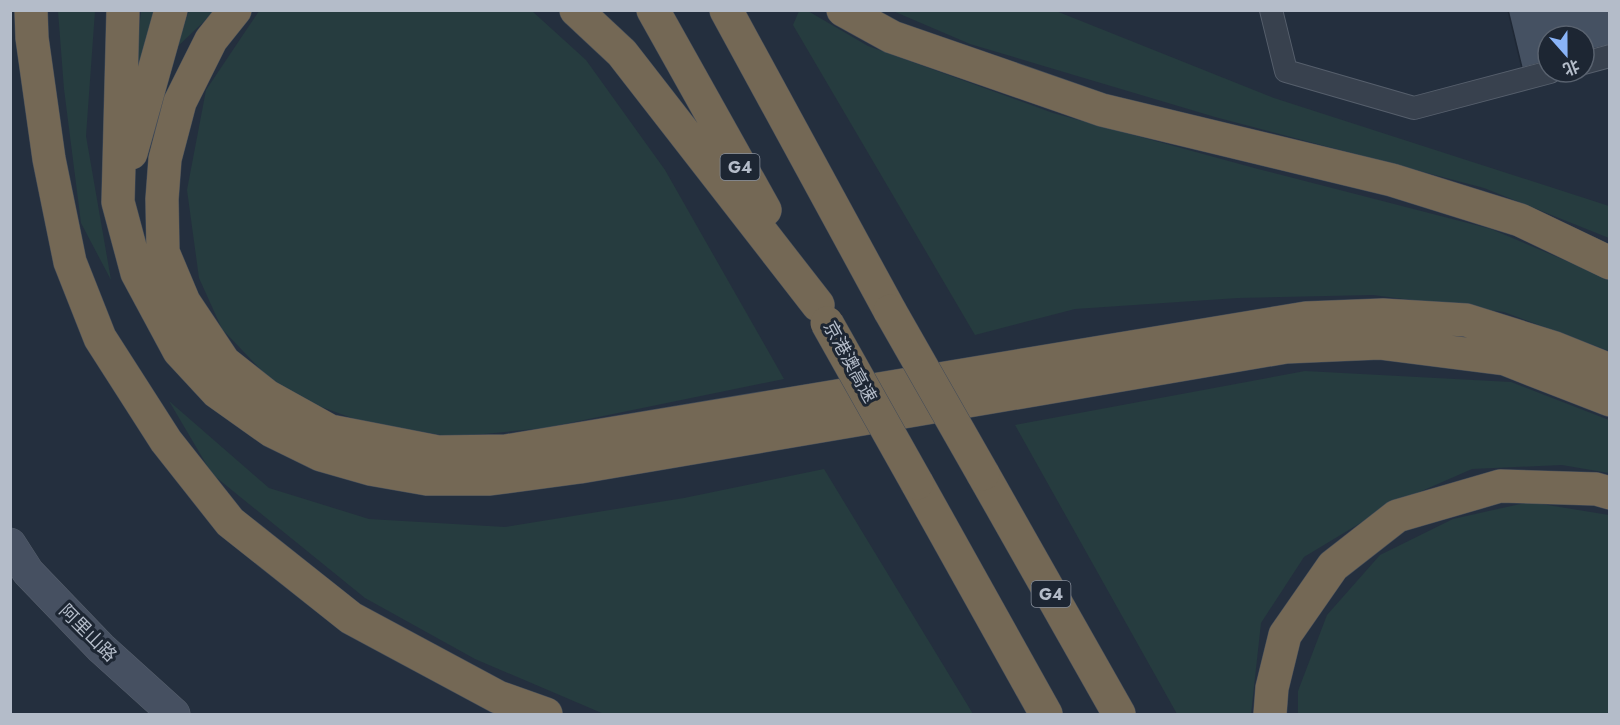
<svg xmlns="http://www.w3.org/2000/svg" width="1620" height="725" font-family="Jost,'Noto Sans SC',sans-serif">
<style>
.green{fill:#263c3f}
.building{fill:#455162;stroke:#1f2835;stroke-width:1.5}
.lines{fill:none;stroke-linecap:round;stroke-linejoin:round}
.street-casing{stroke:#565f6c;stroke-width:24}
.secondary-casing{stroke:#565f6c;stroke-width:33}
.highway-casing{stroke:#434c59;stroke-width:34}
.street{stroke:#38414e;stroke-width:22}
.secondary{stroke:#465061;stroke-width:32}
.highway{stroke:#746855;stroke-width:33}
.highway-bridge-casing{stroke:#434c59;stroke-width:34;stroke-linecap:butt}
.highway-bridge{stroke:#746855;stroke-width:33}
.labels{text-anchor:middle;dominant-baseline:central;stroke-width:6;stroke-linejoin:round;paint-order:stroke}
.shield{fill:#1d2633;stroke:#878f9c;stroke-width:1.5}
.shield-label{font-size:16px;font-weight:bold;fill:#b4bcc9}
.street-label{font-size:18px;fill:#b4bcc9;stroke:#1d2633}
</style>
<rect width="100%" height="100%" fill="#242f3e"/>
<path class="green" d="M58,11H95L86,136L111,280L81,223L64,89Z
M141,11H155L129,126Z
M189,11H215L175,49Z
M259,11H532L586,60L665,170L784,379L545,428L453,437L363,422L283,393L222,329L199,278L187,190L206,90Z
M799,11H808L868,46L1053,113L1258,169L1491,229L1609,279V351L1504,312L1373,295L1238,298L1075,309L975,335L793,25Z
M893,11H1056L1274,98L1609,206V238L1484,188L1215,117L970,44Z
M1305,371L1511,382L1609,420V473L1562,465L1472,469L1392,504L1304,557L1261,623L1251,714H1177L1015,425Z
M169,401L269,488L369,519L505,527L684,498L824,469L973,714H604L475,659L365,598L212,474Z
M1529,502L1609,515V714H1298V691L1327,615L1380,555L1453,519Z"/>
<path class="building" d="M1508,10H1610V45L1584,51V36H1548V61L1522,68Z"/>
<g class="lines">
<defs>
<path id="street" d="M1271,10L1286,71L1414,108L1550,72
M1584,63L1610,56"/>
<path id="secondary" d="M10,544L28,572L101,648L174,714"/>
<path id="highway" d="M31,10L32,38L49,159L70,262L100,338L166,441L230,522L351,618L498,697L546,714
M123,10L118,202L137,273L179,351L217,392L272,431L321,455L370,469L427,479H490L580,467L1286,347L1379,343L1505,359L1610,400
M235,10L211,40L180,102L165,159L162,199L163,252L184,302L224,362L267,396L330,431L438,452L506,451L1306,318L1383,315L1466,320L1555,348L1610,370
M576,10L622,53L818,305
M653,10L765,210
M726,10L890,311
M843,10L892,37L1102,110L1392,180L1520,220L1610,263
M131,153L171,10
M983,474L1119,714
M917,483L1046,714
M1270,714L1272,688L1285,635L1333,566L1397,516L1500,486L1596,489L1610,493"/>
</defs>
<use href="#street" class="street-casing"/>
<use href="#secondary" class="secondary-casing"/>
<use href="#highway" class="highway-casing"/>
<use href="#street" class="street"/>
<use href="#secondary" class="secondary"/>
<use href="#highway" class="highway"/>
<defs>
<path id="highway-bridge" d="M890,311L983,474
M827,323L917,483"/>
</defs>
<use href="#highway-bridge" class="highway-bridge-casing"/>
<use href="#highway-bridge" class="highway-bridge"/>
</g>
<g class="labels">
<g class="shield">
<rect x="720.5" y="154" width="39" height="26" rx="4.5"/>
<rect x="1031.5" y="581" width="39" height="26" rx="4.5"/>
</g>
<g class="shield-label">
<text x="740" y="167">G4</text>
<text x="1051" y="594">G4</text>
</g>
<g class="street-label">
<text transform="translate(850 362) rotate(61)">京港澳高速</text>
<text transform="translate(88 633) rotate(45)">阿里山路</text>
</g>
</g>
<rect width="1620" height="725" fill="none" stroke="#b4bcc9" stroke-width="24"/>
<g transform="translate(1566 54) rotate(159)"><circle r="28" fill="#1d2633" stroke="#59626f" stroke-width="1.5"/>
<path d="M0-4.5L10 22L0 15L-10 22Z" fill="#8ab4f8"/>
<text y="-9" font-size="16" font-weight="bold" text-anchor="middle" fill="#b4bcc9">北</text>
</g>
</svg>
